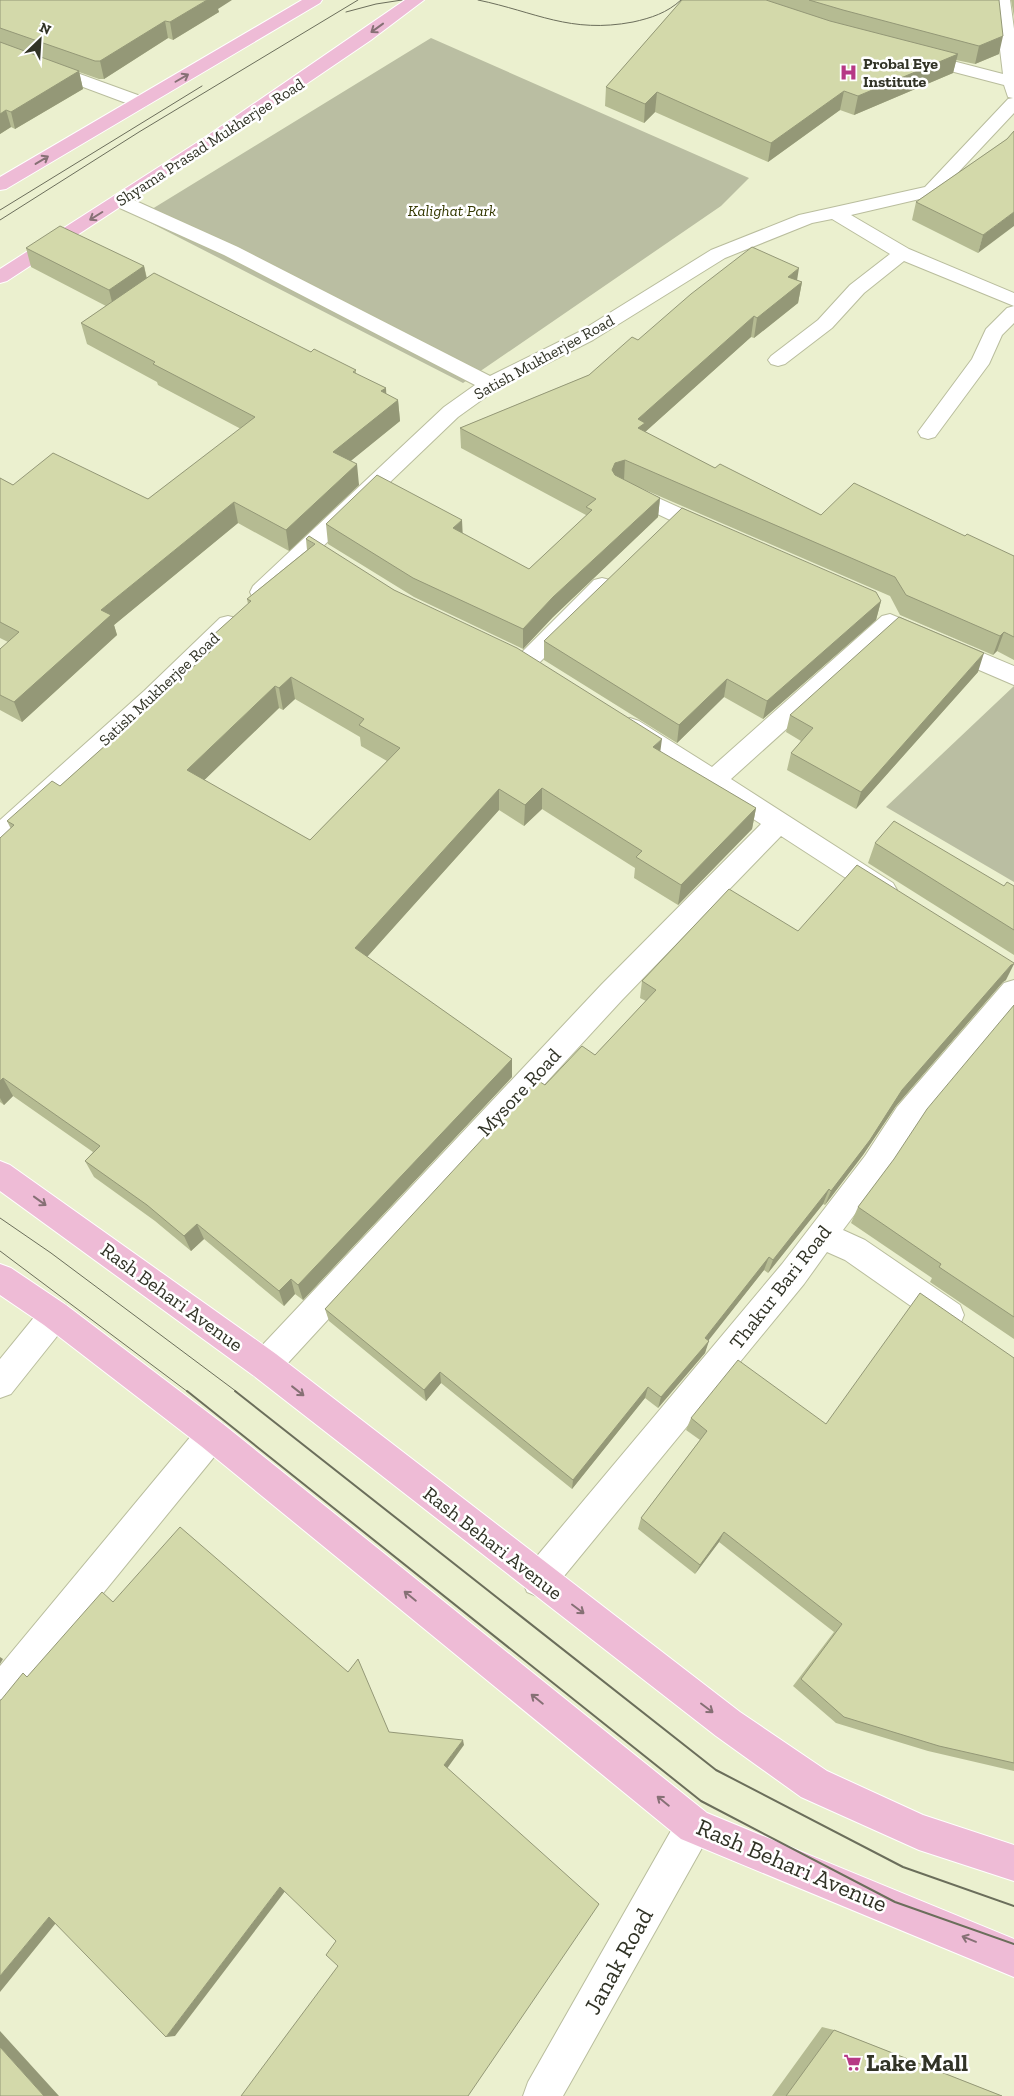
<svg xmlns="http://www.w3.org/2000/svg" width="1014" height="2096" font-family="'Zilla Slab',serif">
<style>
.green{fill:#babea2}
.lines{fill:none;stroke-linecap:round;stroke-linejoin:round}
.minor-casing{stroke:#b9bd9d;stroke-width:2}
.major-casing{stroke:#fff;stroke-width:2}
.minor{fill:#fff;fill-rule:evenodd}
.major{fill:#eebbd6;fill-rule:evenodd}
.tram-far1{stroke:#6b6e5b;stroke-width:1}
.tram{stroke:#6b6e5b;stroke-width:2}
.wall{fill:#b5bb92;fill-rule:evenodd}
.shaded-wall{fill:#949877}
.building{fill:#d3d9aa;stroke:#949877;fill-rule:evenodd}
.oneway{stroke:#867075}
.labels{text-anchor:middle;dominant-baseline:central;stroke-width:5;stroke-linejoin:round;paint-order:stroke}
.far-poi-label{font-size:16px;font-weight:bold;fill:#313326;stroke:#fff;text-anchor:start}
.far-street-label{font-size:16px;fill:#313326;stroke:#fff}
.far-park-label{font-size:16px;font-style:italic;fill:#343800;stroke:#fff}
.street-label{font-size:20px;fill:#313326;stroke:#fff}
.near-street-label{font-size:24px;fill:#313326;stroke:#fff}
.near-poi-label{font-size:24px;font-weight:bold;fill:#313326;stroke:#fff;text-anchor:start}
</style>
<rect width="100%" height="100%" fill="#ebf0cf"/>
<path class="green" d="M431,38L749,178L721,206L463,383L139,217Z
M1014,686V882L886,807Z"/>
<g class="lines">
<defs>
<path id="minor" d="M994,0H1010L1014,29V113L937,195L851,215L909,249L1014,293V306L904,261L864,293L832,328L785,364L778,366L771,364L768,360L771,356L818,320L850,285L890,254L832,219L812,223L725,258L593,340L497,389L458,417L269,598L261,600L253,598L250,592L253,586L444,407L475,385L224,255L113,205L111,201L113,197L120,195L127,197L238,247L490,376L579,332L711,250L799,215L925,187L1008,99L1013,98L1008,97L1004,85L912,61L910,57L912,53L918,52L1003,74Z
M0,45L146,98L149,102L146,106L140,107L134,106L0,56Z
M1014,306V323L1002,335L989,364L935,437L928,439L921,437L918,432L972,359L986,329L1007,308Z
M625,483L718,525L721,530L718,535L710,538L702,535L617,495L614,490L617,485Z
M602,578L610,580L613,586L610,592L534,668L526,671L518,668L514,662L518,656L594,580Z
M890,614L1014,666V685L893,633L731,779L893,883L897,890L893,897L884,900L875,897L781,836L622,1000L276,1376L265,1380L254,1376L250,1365L254,1354L602,984L761,824L621,733L618,727L621,721L630,718L639,721L712,767L882,616Z
M228,616L236,618L239,624L236,630L160,703L9,842L0,845V820L144,691L220,618Z
M1014,980V1010L917,1125L885,1174L843,1230L865,1240L960,1305L964,1315L960,1325L949,1329L938,1325L845,1260L827,1252L804,1284L551,1592L539,1597L527,1592L522,1580L527,1568L782,1264L865,1156L897,1107L1004,983Z
M55,1301L66,1305L70,1315L66,1325L11,1394L0,1398V1359L44,1305Z
M212,1419L223,1424L228,1435L223,1446L12,1705L0,1710V1666L201,1424Z
M694,1808L707,1813L712,1826L707,1839L563,2096H523L528,2082L681,1813Z"/>
<path id="major" d="M302,0H322L320,3L6,189L0,190V177Z
M405,0H424L371,40L268,110L7,281L0,283V269L204,138Z
M0,1161L10,1165L276,1354L740,1712L827,1771L923,1815L1014,1845V1881L919,1850L801,1797L716,1736L254,1376L0,1191Z
M0,1264L11,1268L66,1305L223,1424L707,1813L1014,1939V1977L681,1839L201,1446L44,1325L0,1295Z"/>
</defs>
<use href="#minor" class="minor-casing"/>
<use href="#major" class="major-casing"/>
<use href="#minor" class="minor"/>
<use href="#major" class="major"/>
<path class="tram-far1" d="M478,0C536,12 570,34 633,22C651,18 667,13 681,0
M346,12L376,4L402,0
M0,210L202,86
M0,220L139,132L358,0
M0,1218L51,1253L237,1392
M0,1251L188,1392"/>
<path class="tram" d="M187,1391L701,1801L895,1902L1014,1944
M235,1391L716,1770L903,1867L1014,1906"/>
</g>
<path class="wall" d="M0,0L218,9L219,12L173,40L168,38L104,79H99L79,72L83,89L15,129L11,127L0,134Z
M682,0H999V54L975,64L956,60L953,73L854,115L840,110L768,162L655,112L644,123L605,106L606,87Z
M1011,0H1014V17Z
M1014,131L978,253L912,220L916,202L1007,139Z
M26,248L144,266L147,278L311,352L356,370V374L386,388V394L398,400L400,421L350,461L359,485L289,551L238,523L114,625L117,635L22,722L0,710V649L8,642L0,638V478L13,485L148,499L241,429L158,385L157,382L87,344L81,323L106,306L31,267Z
M797,280L802,282L798,303L754,338L751,337L645,432L715,468L821,515L965,536L1014,556V660L997,651L993,655L900,615L890,596L636,486L660,498L658,517L553,617L523,649L414,597L328,544L326,524L462,534L529,569L586,516V515L461,448L460,428L589,375L638,340Z
M306,539L394,590L660,752L756,808L752,829L678,905L634,878L635,868L542,809L524,826L499,810L367,957L512,1059V1077L303,1300L295,1294L284,1306L204,1239L191,1251L155,1221L94,1177L85,1161L93,1152L13,1096L4,1105L0,1102V838L11,829L7,821L60,786L204,658L201,646L248,604L247,599L307,550ZM295,699L360,737L361,746L387,761L310,840L204,780L279,708L283,710Z
M881,601L876,620L763,719L724,697L677,743L544,660V641Z
M978,672L856,809L787,770L791,753L801,741L786,732L790,715Z
M875,843L1004,886H1014V955L868,863Z
M798,931L1006,980L1003,982L896,1106L863,1155L825,1205L823,1204L768,1273L764,1270L708,1340L705,1353L658,1408L645,1398L572,1489L441,1383L426,1401L329,1321L325,1309L545,1085L595,1055L646,1001L640,998L642,981Z
M1014,1005V1339L930,1282L932,1278L851,1223L858,1207Z
M1014,1358V1771L928,1751L836,1723L793,1686L834,1632L719,1542L695,1574L638,1529L641,1518L700,1440L686,1430L691,1418L826,1424Z
M822,2027L834,2030L1002,2096H772Z"/>
<path class="shaded-wall" d="M207,0H232L218,9L219,12L173,40L170,22Z
M165,21L168,38L104,79L100,61Z
M1003,36L999,54L975,64L979,46Z
M958,54L953,73L854,115L858,96Z
M79,71L83,89L15,129L11,112Z
M844,91L840,110L768,162L771,143Z
M657,92L655,112L644,123L645,104Z
M6,110L11,127L0,134V114Z
M1014,212V226L978,253L983,235Z
M144,266L148,286L114,310L109,290Z
M799,268L796,287L802,282L798,303L754,338L757,318L788,277Z
M754,316L751,337L644,433L636,448L638,419Z
M386,388L387,408L398,400L400,421L336,473L333,452L381,391Z
M625,460L624,480L613,483L612,470L615,463Z
M357,464L359,485L289,551L286,530Z
M660,498L658,517L553,617L523,649V629L553,597Z
M234,502L238,523L114,625L117,635L22,722L14,702L101,610Z
M462,520L463,540L453,528Z
M881,601L876,620L763,719L767,701Z
M1004,632L997,651L993,655L1000,636Z
M984,653L978,672L856,809L861,792Z
M291,677L295,699L283,710L279,688Z
M727,679L724,697L677,743L679,725Z
M275,686L279,708L193,791L187,770Z
M662,739L659,761L653,747Z
M542,788V809L524,826L525,805Z
M499,789V810L358,967L355,948Z
M756,808L752,829L678,905L681,885Z
M1014,964L1006,980L1003,982L896,1106L863,1155L825,1205L831,1191L902,1090L1011,965Z
M512,1059V1077L303,1300L298,1285Z
M3,1078L13,1096L4,1105L0,1098V1081Z
M829,1189L823,1204L768,1273L773,1260Z
M197,1224L204,1239L191,1251L184,1236Z
M769,1257L764,1270L701,1350L705,1338Z
M291,1279L295,1294L284,1306L279,1291Z
M709,1341L705,1353L658,1408L661,1397Z
M440,1372L441,1383L426,1401L424,1390Z
M648,1387L645,1398L572,1489L573,1480Z
M724,1532L719,1542L695,1574L700,1565Z
M0,1657L3,1659L0,1664Z
M463,1740L464,1745L446,1770L444,1765Z
M280,1887L286,1890L175,2036L166,2037Z
M49,1917L60,1918L0,1992V1976Z
M0,2031L59,2096H44L0,2047Z"/>
<path class="building" d="M0,0H207L170,22L165,21L100,61H95L0,28Z
M682,0H766L830,21L958,54L858,96L844,91L771,143L657,92L645,104L606,87Z
M809,0H999L1003,36L979,46L843,10Z
M0,42L79,71L11,112L6,110L0,114Z
M1014,131V212L983,235L916,202L1007,139Z
M60,226L144,266L109,290L26,248Z
M752,247L799,268L788,277L802,282L757,318L754,316L638,419L645,423L638,428L715,468L720,464L821,515L854,483L965,536L967,534L1014,556V637L1004,632L1000,636L906,595L895,577L625,460L615,463L612,470L615,475L660,498L553,597L523,629L413,578L326,524L377,475L462,520L453,528L529,569L592,510L586,507L596,499L460,428L589,375L632,337L638,340L691,294Z
M154,273L311,352L314,349L356,370L353,372L386,388L381,391L398,400L333,452L357,464L286,530L234,502L101,610L111,615L14,702L0,695V649L19,632L0,622V478L13,485L53,453L148,499L255,417L153,364L155,362L81,323Z
M682,508L876,592L881,601L767,701L727,679L679,725L544,641Z
M309,536L394,590L517,648L662,739L653,747L756,808L681,885L636,857L642,851L542,788L525,805L499,789L355,948L512,1059L298,1285L291,1279L279,1291L197,1224L184,1236L147,1205L85,1161L100,1146L3,1078L0,1081V838L14,825L7,821L52,781L60,786L211,651L201,646L251,601L247,599L315,544L306,539ZM291,677L364,719L359,725L400,748L310,840L187,770L275,686L279,688Z
M899,617L984,653L861,792L791,753L813,728L790,715Z
M894,821L1004,886L1007,882L1014,886V930L875,843Z
M857,865L1014,963V964L1011,965L902,1090L870,1140L831,1191L829,1189L773,1260L769,1257L705,1338L709,1341L661,1397L648,1387L573,1480L440,1372L424,1390L325,1309L537,1080L545,1085L582,1046L595,1055L656,990L642,981L729,889L798,931Z
M1014,1005V1317L939,1267L941,1264L858,1207L894,1159L927,1109Z
M920,1293L1014,1358V1763L939,1746L844,1717L801,1679L842,1624L724,1532L700,1565L641,1518L707,1431L691,1418L738,1360L826,1424Z
M180,1527L348,1672L358,1659L389,1732L463,1740L444,1765L599,1904L468,2096H241L338,1966L326,1955L336,1941L280,1887L166,2037L49,1917L0,1976V1700H1L23,1673L27,1677L102,1592L113,1602Z
M834,2030L1002,2096H786Z
M0,2047L44,2096H0Z"/>
<defs><path id="oneway-shaft" d="M-6 0H5M1.5-3L5.5 0L1.5 3" fill="none" stroke-width="1.6" stroke-linecap="round" stroke-linejoin="round" transform="scale(1.25)"/></defs>
<g class="oneway">
<use href="#oneway-shaft" transform="translate(377 28) rotate(144)"/>
<use href="#oneway-shaft" transform="translate(182 78) rotate(-30)"/>
<use href="#oneway-shaft" transform="translate(42 160) rotate(-31)"/>
<use href="#oneway-shaft" transform="translate(96 216) rotate(148)"/>
<use href="#oneway-shaft" transform="translate(40 1201) rotate(36)"/>
<use href="#oneway-shaft" transform="translate(298 1391) rotate(38)"/>
<use href="#oneway-shaft" transform="translate(410 1596) rotate(-141)"/>
<use href="#oneway-shaft" transform="translate(578 1609) rotate(37)"/>
<use href="#oneway-shaft" transform="translate(537 1699) rotate(-141)"/>
<use href="#oneway-shaft" transform="translate(707 1708) rotate(37)"/>
<use href="#oneway-shaft" transform="translate(663 1801) rotate(-141)"/>
<use href="#oneway-shaft" transform="translate(969 1939) rotate(-158)"/>
</g>
<defs>
<symbol id="hospital-bare" viewBox="-9 -9 18 18"><path d="M-5-5h3v3.5h4V-5h3V5h-3V1.5h-4V5h-3Z" fill="#b63885" stroke="#fff" stroke-width="2.5" paint-order="stroke"/></symbol>
<symbol id="supermarket-bare" viewBox="-9 -9 18 18"><path d="M-6-5.5h2.5l.6 2H6L4.5 2H-2.5L-4.4-4H-6ZM-1.5 3.2a1.3 1.3 0 1 0 .1 0ZM3 3.2a1.3 1.3 0 1 0 .1 0Z" fill="#b63885" stroke="#fff" stroke-width="2.5" paint-order="stroke"/></symbol>
</defs>
<g fill-rule="evenodd">
<use href="#hospital-bare" x="836" y="60" width="25" height="25"/>
<use href="#supermarket-bare" x="840" y="2050" width="25" height="25"/>
</g>
<g class="labels">
<g class="far-poi-label">
<text x="863" y="63">Probal Eye<tspan x="863" dy="18">Institute</tspan></text>
</g>
<g class="far-street-label">
<text transform="translate(210 142) rotate(-33)">Shyama Prasad Mukherjee Road</text>
<text transform="translate(544 357) rotate(-29)">Satish Mukherjee Road</text>
<text transform="translate(159 689) rotate(-43)">Satish Mukherjee Road</text>
</g>
<g class="far-park-label">
<text x="452" y="210">Kalighat Park</text>
</g>
<g class="street-label">
<text transform="translate(519 1092) rotate(-47)">Mysore Road</text>
<text transform="translate(780 1287) rotate(-52)">Thakur Bari Road</text>
<text transform="translate(172 1297) rotate(36)">Rash Behari Avenue</text>
<text transform="translate(493 1543) rotate(38)">Rash Behari Avenue</text>
</g>
<g class="near-street-label">
<text transform="translate(792 1865) rotate(23)">Rash Behari Avenue</text>
<text transform="translate(618 1961) rotate(-61)">Janak Road</text>
</g>
<g class="near-poi-label">
<text x="866" y="2062">Lake Mall</text>
</g>
</g>
<g transform="translate(40 40) rotate(25)" stroke="#ffffff" stroke-width="4" paint-order="stroke">
<path d="M0-4L9 19L0 12L-9 19Z" fill="#313326"/>
<text y="-8" font-size="14" font-weight="bold" text-anchor="middle" fill="#313326">N</text>
</g>
</svg>
